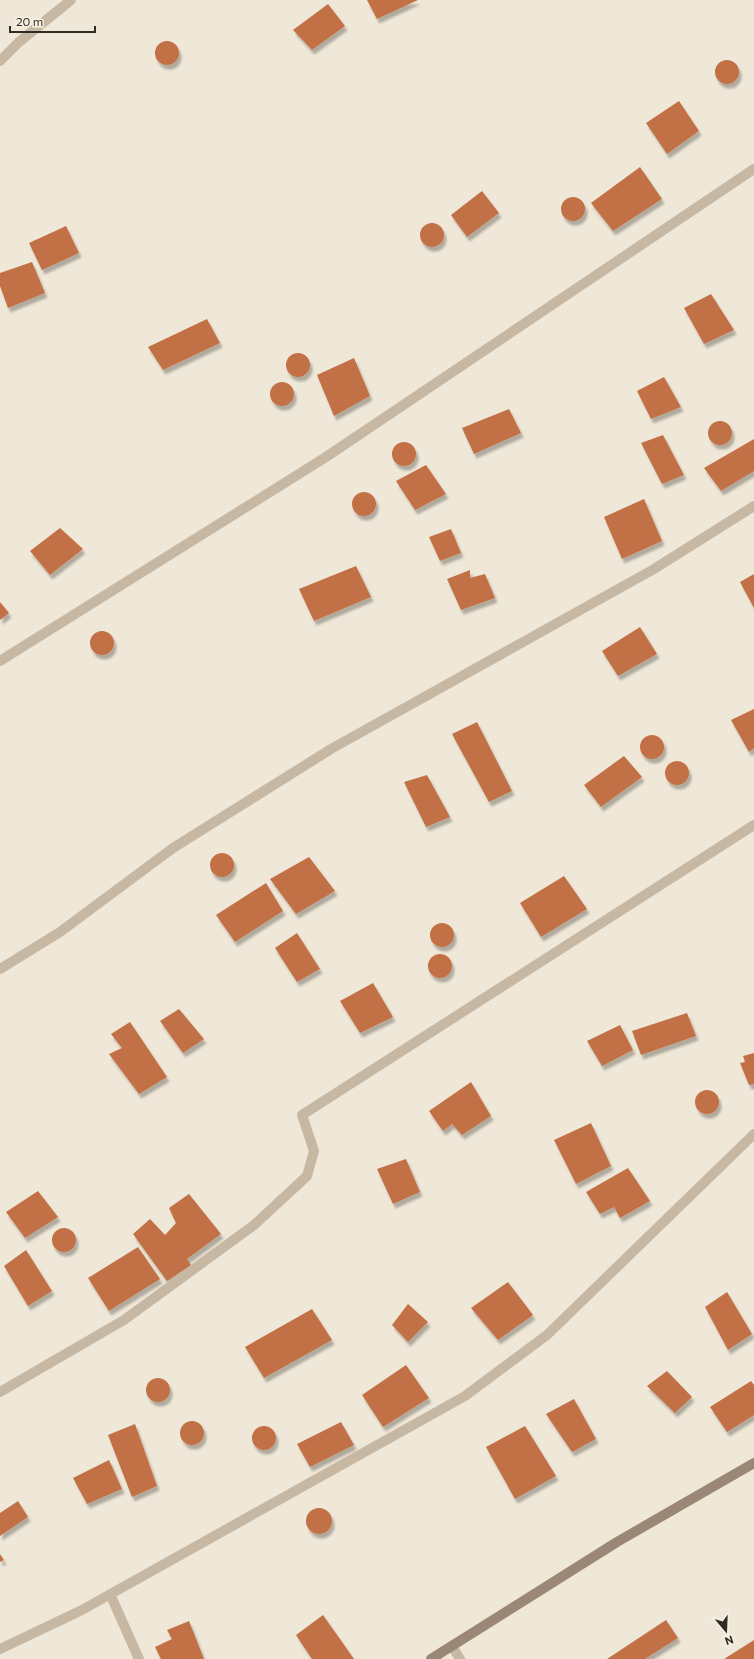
<svg xmlns="http://www.w3.org/2000/svg" width="754" height="1659" font-family="Commissioner,sans-serif">
<style>
.building{fill:#c17144;filter:url(#shadow)}
.lines{fill:none;stroke-linecap:round;stroke-linejoin:round}
.lane{stroke:#c7b8a4;stroke-width:10}
.street{stroke:#c7b8a4;stroke-width:10}
.secondary{stroke:#9a8776;stroke-width:10}
</style>
<defs>
<filter id="shadow"><feDropShadow dx="2.5" dy="4.5" stdDeviation="1" flood-color="#0004"/></filter>
</defs>
<rect width="100%" height="100%" fill="#efe7d7"/>
<path class="building" d="M367,0H418L377,19Z
M328,4L345,26L312,50L293,30Z
M155 53a12 12 0 1 1 24 0a12 12 0 1 1-24 0Z
M715 72a12 12 0 1 1 24 0a12 12 0 1 1-24 0Z
M679,101L699,131L667,154L646,123Z
M640,167L662,199L613,231L591,203Z
M482,191L499,213L467,237L451,215Z
M561 209a12 12 0 1 1 24 0a12 12 0 1 1-24 0Z
M420 235a12 12 0 1 1 24 0a12 12 0 1 1-24 0Z
M66,226L79,253L42,270L29,243Z
M32,262L45,293L8,308L0,286V273Z
M711,294L734,330L704,344L684,308Z
M207,319L220,343L163,370L148,347Z
M286 365a12 12 0 1 1 24 0a12 12 0 1 1-24 0Z
M354,358L370,396L334,416L317,375Z
M664,377L681,407L651,419L637,391Z
M270 394a12 12 0 1 1 24 0a12 12 0 1 1-24 0Z
M509,409L521,433L474,454L462,428Z
M708 433a12 12 0 1 1 24 0a12 12 0 1 1-24 0Z
M663,435L684,475L662,484L641,443Z
M754,439V471L721,491L704,468Z
M392 454a12 12 0 1 1 24 0a12 12 0 1 1-24 0Z
M426,465L446,494L415,510L396,481Z
M352 504a12 12 0 1 1 24 0a12 12 0 1 1-24 0Z
M644,499L662,541L622,559L604,517Z
M60,528L83,549L50,575L30,551Z
M451,529L461,553L440,561L429,537Z
M356,566L371,597L314,621L299,589Z
M470,570V578L485,574L495,598L461,610L447,579Z
M754,574V608L740,582Z
M0,602L9,613L0,620Z
M640,627L657,654L618,676L602,651Z
M90 643a12 12 0 1 1 24 0a12 12 0 1 1-24 0Z
M754,709V748L749,752L731,720Z
M477,722L512,791L489,802L452,734Z
M640 747a12 12 0 1 1 24 0a12 12 0 1 1-24 0Z
M624,756L642,777L601,807L584,785Z
M665 773a12 12 0 1 1 24 0a12 12 0 1 1-24 0Z
M427,775L450,817L426,827L404,782Z
M210 865a12 12 0 1 1 24 0a12 12 0 1 1-24 0Z
M309,857L335,891L296,914L270,879Z
M564,876L587,909L541,937L520,903Z
M266,883L283,911L235,942L216,915Z
M430 935a12 12 0 1 1 24 0a12 12 0 1 1-24 0Z
M297,933L320,969L297,982L275,948Z
M428 966a12 12 0 1 1 24 0a12 12 0 1 1-24 0Z
M373,983L393,1017L360,1033L340,1001Z
M179,1009L204,1039L183,1053L160,1021Z
M687,1013L696,1036L641,1055L632,1031Z
M130,1022L167,1077L139,1094L109,1054L122,1048L111,1034Z
M620,1025L633,1050L602,1066L587,1041Z
M754,1053V1084L749,1085L740,1063L745,1062L743,1056Z
M471,1082L491,1116L462,1135L452,1124L443,1131L429,1111Z
M695 1102a12 12 0 1 1 24 0a12 12 0 1 1-24 0Z
M591,1123L611,1166L576,1184L554,1140Z
M406,1159L420,1192L393,1204L377,1169Z
M628,1168L650,1201L620,1218L614,1207L600,1214L586,1192Z
M38,1191L58,1217L25,1238L6,1212Z
M189,1194L221,1234L187,1259L191,1265L167,1281L133,1234L150,1219L165,1235L176,1223L169,1208Z
M52 1240a12 12 0 1 1 24 0a12 12 0 1 1-24 0Z
M138,1247L160,1279L109,1311L88,1278Z
M26,1250L52,1291L28,1306L4,1266Z
M508,1282L533,1315L498,1340L471,1308Z
M727,1292L752,1334L728,1350L705,1307Z
M408,1304L428,1322L408,1342L392,1325Z
M312,1309L332,1340L264,1378L245,1347Z
M406,1365L429,1398L383,1427L362,1395Z
M667,1371L692,1397L675,1413L647,1386Z
M146 1390a12 12 0 1 1 24 0a12 12 0 1 1-24 0Z
M751,1381L754,1385V1415L727,1432L710,1407Z
M574,1399L596,1439L572,1452L546,1414Z
M180 1433a12 12 0 1 1 24 0a12 12 0 1 1-24 0Z
M341,1422L354,1445L310,1467L297,1444Z
M135,1424L157,1486L132,1497L108,1435Z
M252 1438a12 12 0 1 1 24 0a12 12 0 1 1-24 0Z
M525,1426L556,1476L515,1499L486,1447Z
M109,1460L122,1489L87,1504L73,1478Z
M18,1501L28,1517L0,1536V1513Z
M306 1521a13 13 0 1 1 26 0a13 13 0 1 1-26 0Z
M0,1554L4,1560L0,1562Z
M323,1615L354,1659H312L296,1635Z
M666,1620L678,1638L645,1659H607Z
M189,1621L204,1659H161L155,1647L172,1639L167,1630Z
M754,1640V1659H724Z"/>
<g class="lines">
<path class="lane" d="M452,1646L460,1659"/>
<path class="street" d="M0,61L19,42L71,0
M0,661L326,457L754,169
M0,969L60,932L173,848L331,749L654,569L754,506
M0,1392L124,1320L254,1225L307,1176L314,1151L302,1115L754,825
M110,1594L139,1659
M0,1649L82,1610L465,1396L547,1335L754,1134"/>
<path class="secondary" d="M431,1659L617,1542L754,1463"/>
</g>
<g transform="translate(726 1631) rotate(161)" stroke="#f8f1e3" stroke-width="3" paint-order="stroke">
<path d="M0-3L7 15L0 10L-7 15Z" fill="#322b25"/>
<text y="-6" font-size="11" font-weight="bold" text-anchor="middle" fill="#322b25">N</text>
</g>
<path d="M10 26v6h85v-6" fill="none" stroke="#322b25" stroke-width="2"/>
<text x="16" y="26" font-size="12" fill="#322b25" stroke="#f8f1e3" stroke-width="3" paint-order="stroke">20 m</text>
</svg>
